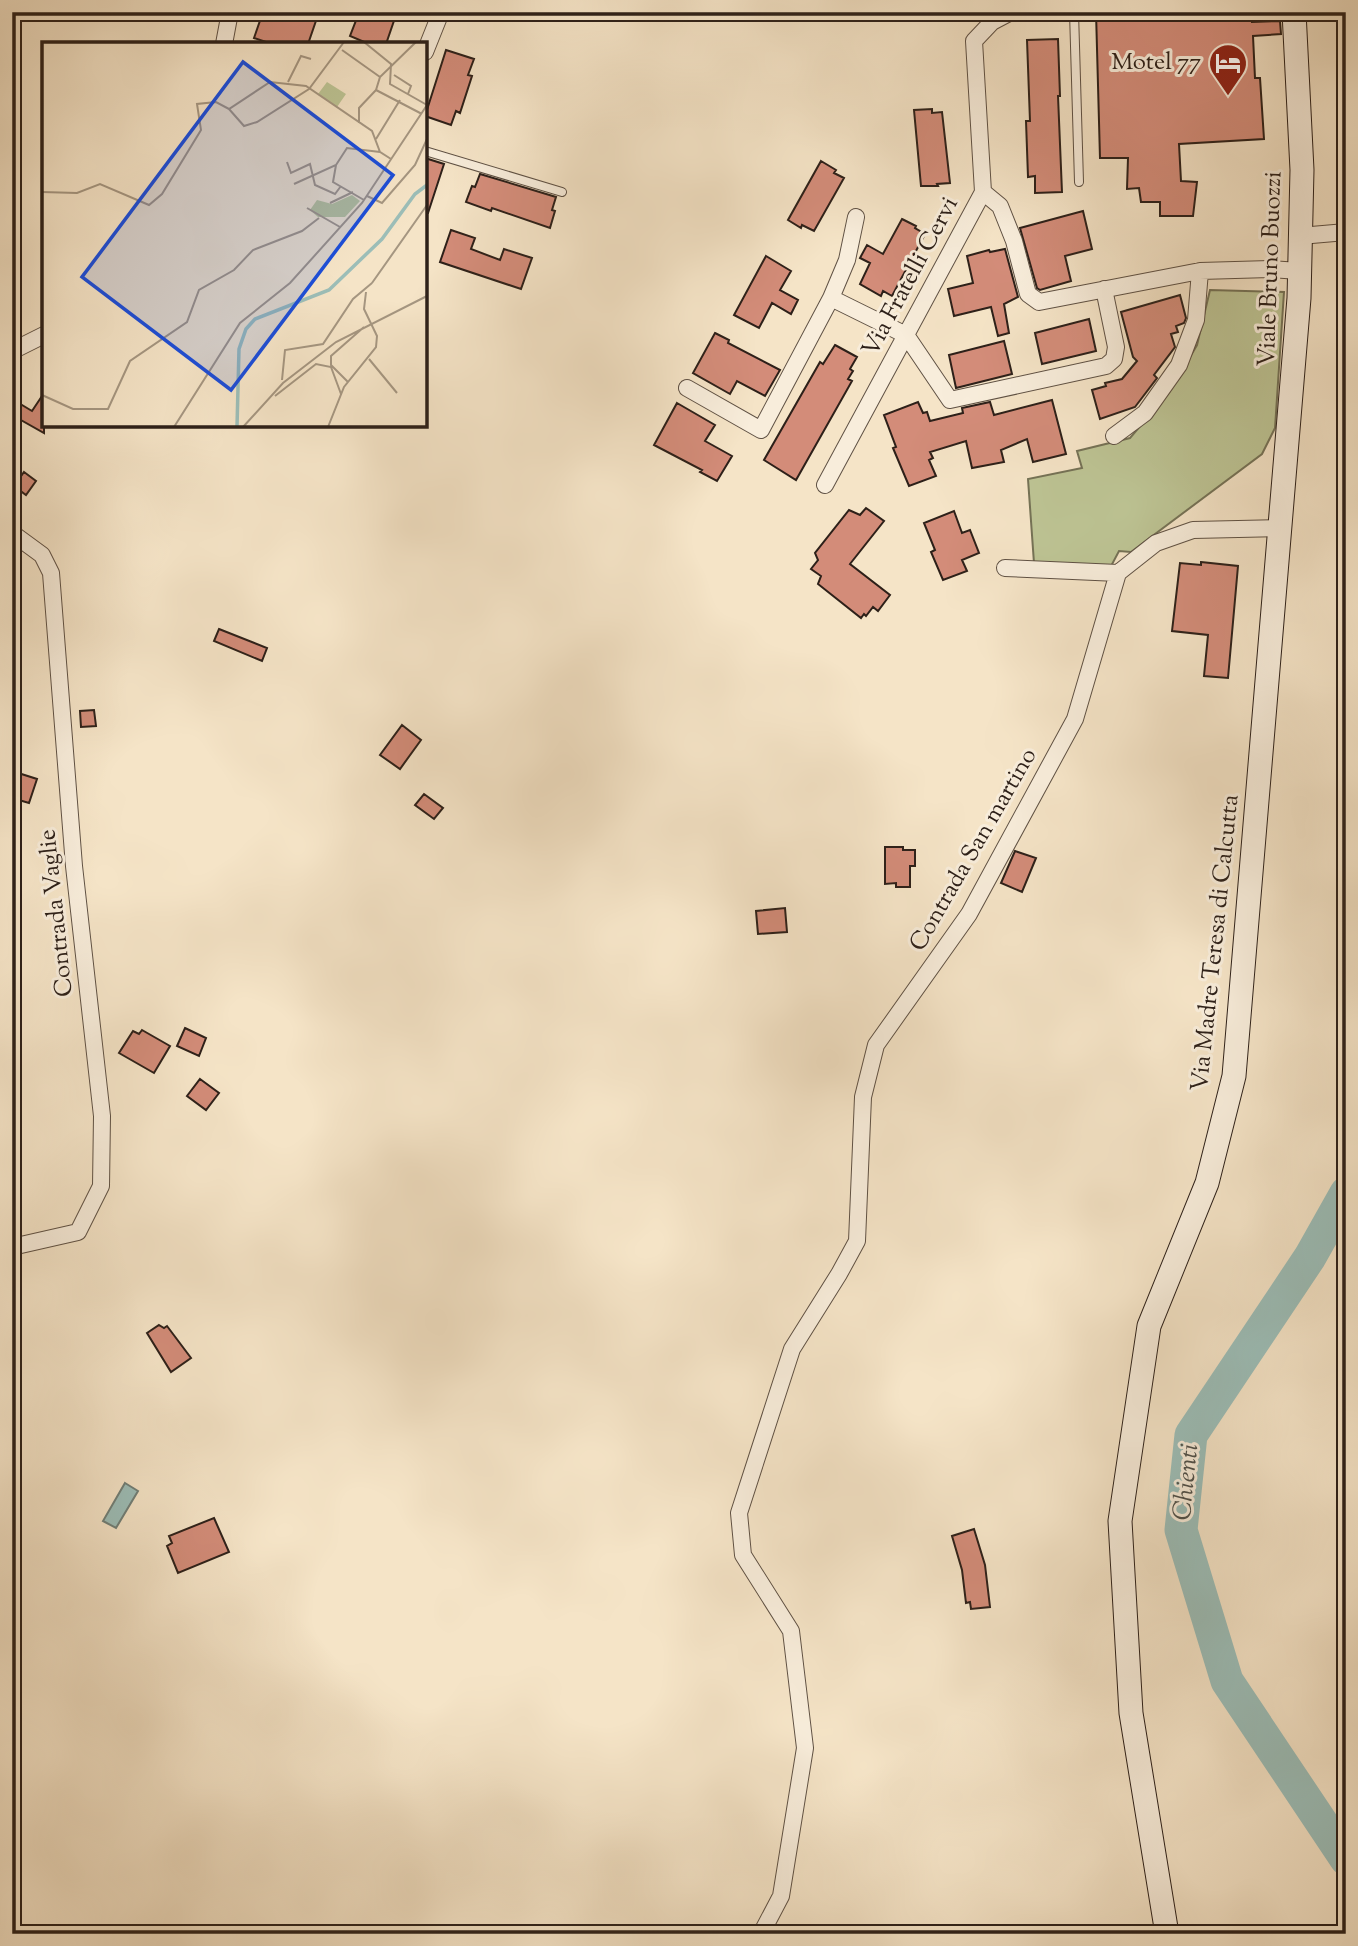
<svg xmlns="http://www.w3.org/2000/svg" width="1358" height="1946" font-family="'Sorts Mill Goudy',serif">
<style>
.green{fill:#bdc494;stroke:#757256;stroke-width:2}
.water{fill:#9cbeb8;stroke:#707f78;stroke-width:2}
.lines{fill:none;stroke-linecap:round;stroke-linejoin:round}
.river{stroke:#9cbeb8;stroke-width:33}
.building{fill:#d38c79;stroke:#2d2019;stroke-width:2}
.lane-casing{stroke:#5f5144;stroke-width:10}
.street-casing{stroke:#5f5144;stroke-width:18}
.secondary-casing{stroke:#2d2019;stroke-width:25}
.lane{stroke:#f8eddb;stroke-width:8}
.street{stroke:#f8eddb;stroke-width:16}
.secondary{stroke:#f8eddb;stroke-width:23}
.labels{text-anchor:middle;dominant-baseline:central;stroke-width:6;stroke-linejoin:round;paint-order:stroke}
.poi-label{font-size:24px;fill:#2d2019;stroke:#f8eddb;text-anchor:end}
.street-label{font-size:24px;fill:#2d2019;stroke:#f8eddb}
.water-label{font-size:26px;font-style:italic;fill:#4e4f49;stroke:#f8eddb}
.inset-river{fill:none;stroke:#9cbeb8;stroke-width:3.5}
.inset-road{fill:none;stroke:#a59681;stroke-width:2}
.view{fill:#1d4ed8;fill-opacity:0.15;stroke:#1d4ed8;stroke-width:3.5}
.inset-edge{fill:none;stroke:#2d2019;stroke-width:3.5}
</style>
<rect width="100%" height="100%" fill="#f5e4c7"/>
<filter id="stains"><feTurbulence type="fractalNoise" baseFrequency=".00286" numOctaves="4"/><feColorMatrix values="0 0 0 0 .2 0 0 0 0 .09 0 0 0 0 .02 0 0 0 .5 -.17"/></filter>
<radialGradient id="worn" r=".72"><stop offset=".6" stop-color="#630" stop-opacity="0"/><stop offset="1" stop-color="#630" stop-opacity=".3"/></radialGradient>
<path class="green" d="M1210,290L1284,292L1275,428L1262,454L1131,552L1119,551L1109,570L1034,563L1028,479L1082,468L1077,451L1130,438L1170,391L1197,345Z"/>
<path class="water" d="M125,1483L138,1491L116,1528L103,1521Z"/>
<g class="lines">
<path class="river" d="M1346,1193L1310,1257L1191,1435L1181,1530L1227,1681L1346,1859"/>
</g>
<path class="building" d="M263,12H319L308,44H272L254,38Z
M365,12H397L386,44H369L350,36L357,18L362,19Z
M1096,12H1252V22L1280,21L1281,34L1253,36L1255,78H1260L1264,139L1179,144L1181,181L1197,182L1193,216H1160V202H1141L1139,188L1127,189L1128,158H1100Z
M1058,39L1060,96H1058L1062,192L1035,193V176L1028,177L1026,121H1030L1027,40Z
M446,50L474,59L468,75L472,76L460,113L456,111L451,125L425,116Z
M932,109V113L942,112L950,183L937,184L938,186H921L914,110Z
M425,158L444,164L428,213H425Z
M821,161L836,170L834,173L844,178L814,231L802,225L801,228L788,220Z
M480,174L556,197L552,210L555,211L550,228L492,208L491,211L466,202L472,186L475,187Z
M1083,211L1092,249L1065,256L1071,281L1040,290L1037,288L1020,228Z
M902,219L916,226L915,228L925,234L892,296L883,291L881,296L860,284L870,263L860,258L867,245L883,254Z
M451,230L475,238L471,249L500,260L504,249L532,258L521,289L440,262Z
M1005,249L1018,297L1004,304L1009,333L998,336L991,307L954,316L948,289L973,283L967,256L989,250L990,252Z
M766,256L791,271L780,290L798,300L791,314L772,303L759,328L734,315Z
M1180,295L1186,318L1184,323L1176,326L1178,332L1171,334L1175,347L1154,375L1157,378L1135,407L1100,419L1092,390L1106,386L1105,383L1122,379L1137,361L1133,357L1121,312Z
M1089,319L1096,351L1042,364L1035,333Z
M715,333L729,340L728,343L780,370L765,396L737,381L730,394L693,373Z
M1004,341L1012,374L956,388L949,355Z
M835,345L857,357L850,369L853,371L848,379L852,381L796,480L764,460L820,362L823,364Z
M44,393V433L12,415V399L32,411Z
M1052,400L1066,454L1033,462L1027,439L1001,450L1004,462L972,468L966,441L930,452L933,458L929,460L936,476L909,486L893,448L896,447L884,415L918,402L923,413L927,412L930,421L963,413L962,408L990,402L994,415Z
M677,403L715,425L705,441L732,456L717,481L700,472L702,470L654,445Z
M24,472L36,481L26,495L14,486Z
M866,508L884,521L850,564L890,595L878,611L873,607L866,616L864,614L861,618L818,584L821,576L811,569L818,560L815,553L849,510L860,515Z
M954,511L962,533L970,530L979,553L962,560L967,571L943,580L931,552L935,550L924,523Z
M1201,562L1238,566L1228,678L1204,676L1208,635L1172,631L1180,563L1201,565Z
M219,629L267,648L262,661L214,641Z
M94,710L96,726L81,727L80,711Z
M402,725L421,740L400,769L380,755Z
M12,771L37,779L29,803L12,798Z
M424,794L443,808L434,819L415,805Z
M885,847H903V850H915V866H910V887H896V883L885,884Z
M1015,851L1036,858L1022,892L1001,883Z
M785,908L787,932L758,934L756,911Z
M185,1028L206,1038L199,1056L177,1046Z
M142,1030L170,1046L154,1073L119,1053L133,1031L139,1034Z
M200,1079L219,1093L206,1110L187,1096Z
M159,1325L164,1328L167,1326L191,1358L171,1372L147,1333Z
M214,1518L229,1552L178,1573L167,1546L172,1543L169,1536Z
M974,1529L985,1565L990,1607L971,1609L970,1602L966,1603L962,1570L952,1536Z"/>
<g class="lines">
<defs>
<path id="lane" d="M1074,12L1079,182
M425,151L562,192"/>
<path id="street" d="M224,44L230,12
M425,52L441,12
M983,192L1000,206L1014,241L1028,294L1039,302L1200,271L1270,269L1299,271
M1300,236L1346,232
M831,298L847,260L856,217
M12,351L44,335
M687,388L761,430L831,298L906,335L950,400L1106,366L1114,359L1116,347L1104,289
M1114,436L1145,413L1179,365L1196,320L1200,271
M825,485L983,192L974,41L992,22L1011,12
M12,533L42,555L51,573L74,866L102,1116L101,1186L78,1232L12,1247
M1005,568L1118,573L1156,543L1193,530L1281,528
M761,1934L781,1896L805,1748L791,1631L743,1555L739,1513L792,1349L839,1274L857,1241L863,1097L876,1045L969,914L1075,719L1118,573"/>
<path id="secondary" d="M1167,1934L1131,1713L1120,1521L1149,1326L1207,1183L1234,1076L1299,298L1302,170L1294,12"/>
</defs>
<use href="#lane" class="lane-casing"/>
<use href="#street" class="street-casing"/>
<use href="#secondary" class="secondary-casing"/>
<use href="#lane" class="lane"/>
<use href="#street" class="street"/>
<use href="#secondary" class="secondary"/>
</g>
<defs>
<symbol id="hotel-pin" viewBox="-11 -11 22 30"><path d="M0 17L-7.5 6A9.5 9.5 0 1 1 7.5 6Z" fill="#8f2418" stroke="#f8eddb"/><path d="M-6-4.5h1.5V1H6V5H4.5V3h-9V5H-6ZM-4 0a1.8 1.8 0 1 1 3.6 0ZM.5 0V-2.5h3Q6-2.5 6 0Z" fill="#fff"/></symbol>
</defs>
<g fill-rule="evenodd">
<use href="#hotel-pin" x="1206" y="41" width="44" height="60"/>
</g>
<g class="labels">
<g class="poi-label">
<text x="1201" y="63">Motel 77</text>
</g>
<g class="street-label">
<text transform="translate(1271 269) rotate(-88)">Viale Bruno Buozzi</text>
<text transform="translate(911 277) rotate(-62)">Via Fratelli Cervi</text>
<text transform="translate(974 850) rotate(-60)">Contrada San martino</text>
<text transform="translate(57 913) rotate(-96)">Contrada Vaglie</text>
<text transform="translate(1216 943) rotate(-84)">Via Madre Teresa di Calcutta</text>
</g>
<g class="water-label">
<text transform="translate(1187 1482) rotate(-84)">Chienti</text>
</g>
</g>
<g transform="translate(42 42)">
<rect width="385" height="385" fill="#f5e4c7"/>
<path d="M285,40L304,52L295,65L276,52ZM310,153L318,159L303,175H276L268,168L275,158L290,162Z" fill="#bdc494"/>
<path class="inset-river" d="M195,385L197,307L204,287L213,277L287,248L340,197L373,152L385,143"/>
<path class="inset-road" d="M322,0L349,22L348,42L385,63M300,8L338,35M352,33L369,44L366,52M246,40L259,14L269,17M334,48L338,35L374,0M334,48L380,72M187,67L202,84L215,80L267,47L302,0M317,81V66L334,48M334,97L358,58M245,120L249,131L268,122L273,143L293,152L299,144M294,123L291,140L322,158M252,142L294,123L305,106L338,110L349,117M0,150L35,151L58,142L107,163L120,152L159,88L155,62L174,60L187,67L228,40L264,44L330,89L338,110M325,154L340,161L373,123L385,97M288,161L311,150M265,166L298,185M330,241L385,163M327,317L355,351M240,338L243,308L281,302L311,257L330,241M306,340L289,323V314L322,285M0,353L31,367H66L88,319L145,280L157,248L192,228L211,208L260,189L277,176M233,354L274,322L289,325L299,352M132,385L198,281L248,241L320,161L385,63M201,385L241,341L294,300L385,254M286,385L302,345L334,305L335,294L322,267L324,250"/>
<path class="view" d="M201,20L351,133L189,348L40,235Z"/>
<rect width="385" height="385" class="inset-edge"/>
</g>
<rect width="1358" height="1946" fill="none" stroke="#f5e4c7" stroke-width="42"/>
<rect x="14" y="14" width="1330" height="1918" fill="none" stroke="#2d2019" stroke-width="3.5"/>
<rect x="21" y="21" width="1316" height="1904" fill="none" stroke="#2d2019" stroke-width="2"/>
<rect width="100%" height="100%" filter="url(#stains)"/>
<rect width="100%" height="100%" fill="url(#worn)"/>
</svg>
